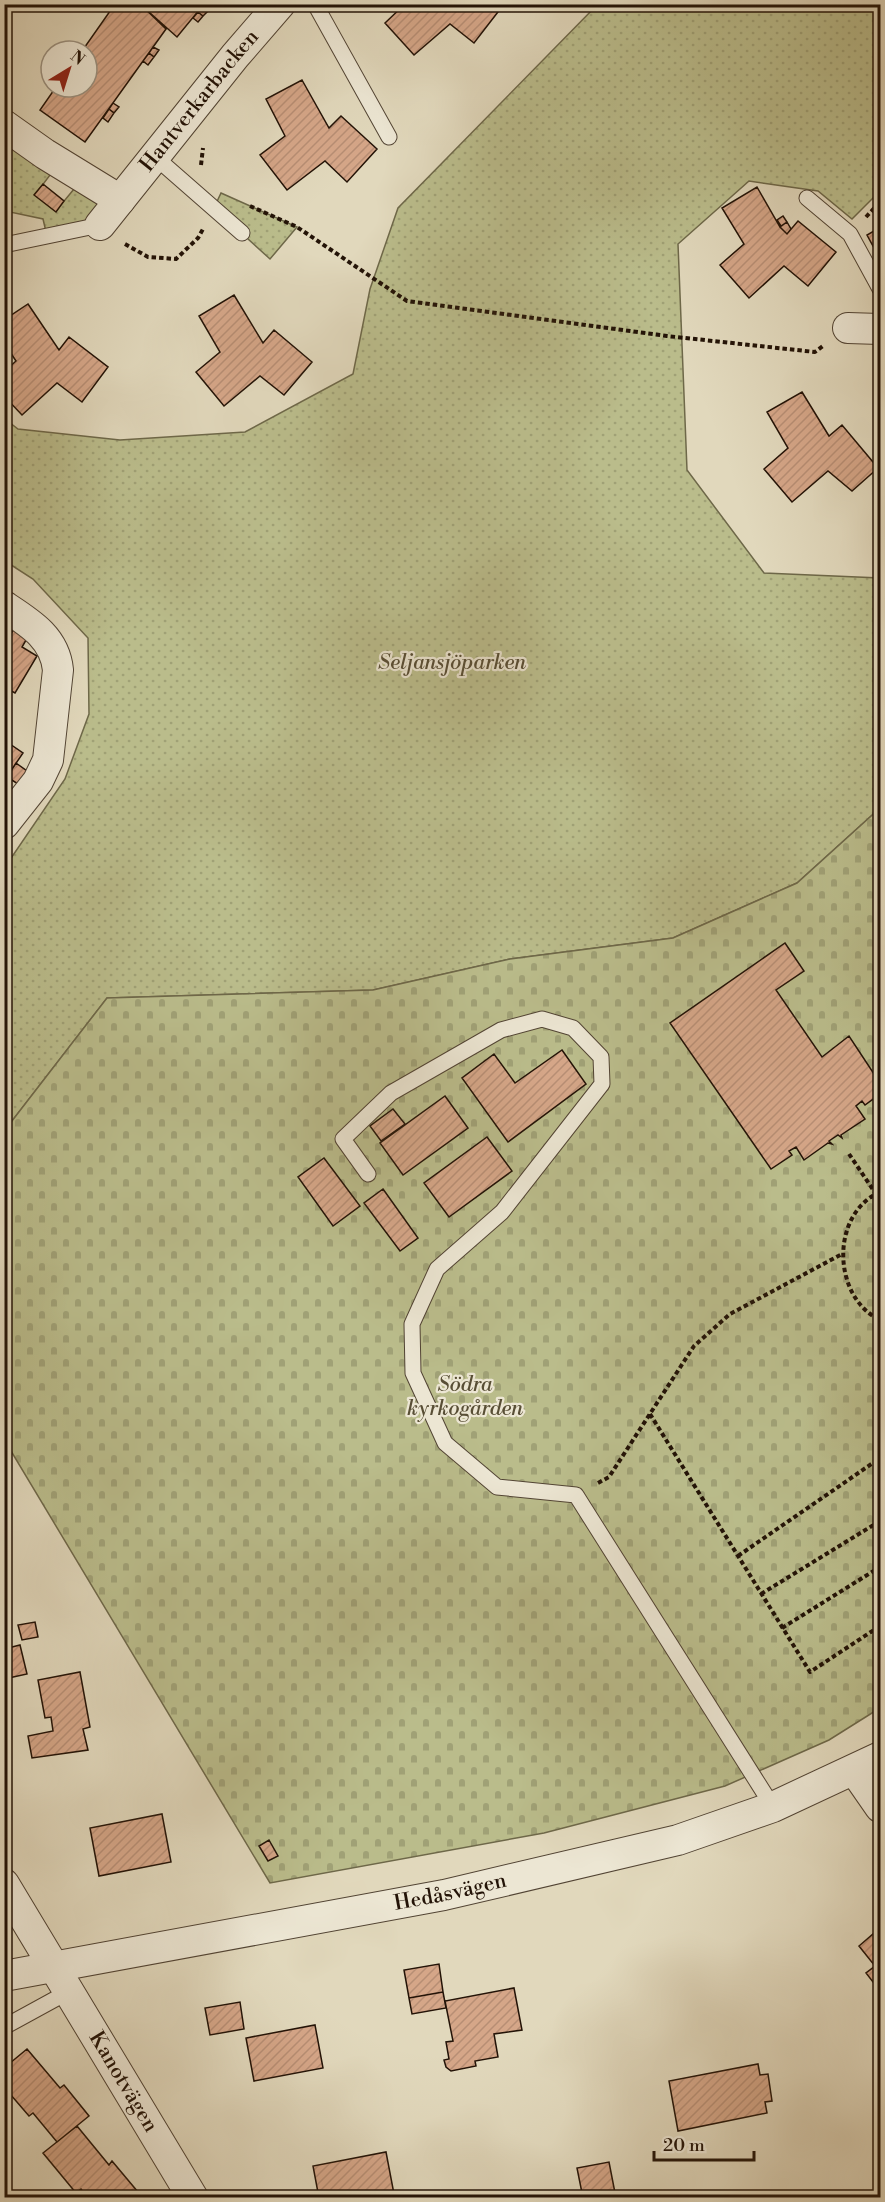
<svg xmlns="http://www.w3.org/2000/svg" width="885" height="2202" font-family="'Libre Bodoni',serif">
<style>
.grass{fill:url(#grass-dots);stroke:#6e6849;stroke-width:1.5}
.cemetery{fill:url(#cemetery-stones);stroke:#6e6849;stroke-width:1.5}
.building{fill:url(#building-hatch);stroke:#231307;stroke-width:1.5}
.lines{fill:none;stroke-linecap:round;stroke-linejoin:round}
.lane-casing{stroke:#524434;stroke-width:17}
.street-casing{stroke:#524434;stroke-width:32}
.path{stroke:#231307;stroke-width:4;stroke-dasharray:4.5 3;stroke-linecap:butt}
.lane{stroke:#ece6d3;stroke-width:15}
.street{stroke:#ece6d3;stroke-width:30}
.labels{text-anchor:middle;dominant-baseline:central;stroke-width:4.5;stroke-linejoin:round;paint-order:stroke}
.street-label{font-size:21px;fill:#231307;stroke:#ece6d3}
.park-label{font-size:21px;font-style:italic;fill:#584e35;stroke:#ece6d3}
</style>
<defs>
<pattern id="grass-dots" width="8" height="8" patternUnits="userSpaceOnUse" patternTransform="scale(1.5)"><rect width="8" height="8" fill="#babc8b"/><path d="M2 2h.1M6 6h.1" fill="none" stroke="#a0a176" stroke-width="1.8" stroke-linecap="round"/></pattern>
<pattern id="cemetery-stones" width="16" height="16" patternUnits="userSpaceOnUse" patternTransform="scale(1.5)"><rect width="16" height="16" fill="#babc8b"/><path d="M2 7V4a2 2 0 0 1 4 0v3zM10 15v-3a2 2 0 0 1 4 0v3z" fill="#a0a176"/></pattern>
<pattern id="building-hatch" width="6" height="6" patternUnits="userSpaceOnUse" patternTransform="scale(1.5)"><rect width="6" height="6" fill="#d5a688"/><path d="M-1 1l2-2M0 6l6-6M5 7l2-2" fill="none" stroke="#b78e74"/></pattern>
</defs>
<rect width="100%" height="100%" fill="#e1d8bc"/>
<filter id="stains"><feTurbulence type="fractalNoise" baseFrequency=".00333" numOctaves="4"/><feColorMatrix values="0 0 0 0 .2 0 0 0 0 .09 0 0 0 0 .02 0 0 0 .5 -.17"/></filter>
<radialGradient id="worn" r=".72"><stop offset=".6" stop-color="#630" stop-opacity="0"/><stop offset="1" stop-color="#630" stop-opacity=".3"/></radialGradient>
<path class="grass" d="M597,5H880V191L852,219L818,191L749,181L678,244L687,470L764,573L880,578V808L797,883L673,938L510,959L373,990L107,998L5,1130V867L65,779L89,714L88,638L33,579L5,561V419L18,429L120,440L245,432L353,374L370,289L398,208Z
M21,136L59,163L35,195L56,211L83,178L112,196L100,225L47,236L43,219L5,211V160Z
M221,193L297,227L270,259L214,208Z"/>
<path class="cemetery" d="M880,808V1708L829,1740L725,1786L544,1833L270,1883L5,1441V1130L107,998L373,990L510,959L673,938L797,883Z"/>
<path class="building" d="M115,4H140L166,29L85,142L40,110L56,87H87V51H82Z
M140,4H204L177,37Z
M204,4L210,9L203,16L198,12Z
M405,4H497L501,8L474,43L450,24L414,55L385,23Z
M198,12L203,16L198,22L193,18Z
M153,47L159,50L154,57L149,53Z
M149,53L154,57L148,65L143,61Z
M302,80L329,128L341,116L377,149L347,182L325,161L287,190L260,155L285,136L266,99Z
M113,103L119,107L114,113L109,109Z
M109,109L114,113L108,122L103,118Z
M43,184L64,201L56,212L34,195Z
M757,187L780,227L787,234L798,221L836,252L808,286L784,266L749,298L720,265L744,244L722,208Z
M783,216L787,222L781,226L777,220Z
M787,222L791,229L787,234L780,227Z
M879,228L880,230V259L867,235Z
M234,295L263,343L274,330L312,362L284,395L260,376L224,406L196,372L220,352L199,316Z
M28,304L59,350L69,337L108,367L82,402L57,383L22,415L4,396V372L16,361L4,343V320Z
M802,392L829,436L842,425L878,468L852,491L828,471L792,502L764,469L788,448L767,412Z
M15,627L29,635L22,647L37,656L15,693L4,687V637L8,639Z
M4,740L23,753L4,781Z
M16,763L27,771L18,784L7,777Z
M785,943L804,971L776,990L822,1057L849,1036L880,1083V1094L865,1105L862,1101L856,1106L865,1119L841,1135L842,1138L838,1135L829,1141L832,1144L828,1143L804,1160L796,1147L789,1151L792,1155L771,1169L670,1023Z
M562,1050L586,1084L508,1142L462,1078L494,1054L515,1083Z
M445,1096L468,1128L403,1175L380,1143Z
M393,1109L405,1124L381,1141L370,1126Z
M487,1137L512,1171L449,1217L424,1183Z
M324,1158L360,1206L333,1226L298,1177Z
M383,1189L418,1238L400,1251L364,1203Z
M4,1560H7L11,1580L4,1581Z
M35,1622L38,1637L22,1640L18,1625Z
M4,1623L8,1643L4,1644Z
M20,1645L27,1674L4,1679V1649Z
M80,1672L90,1727L83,1729L88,1750L32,1758L28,1736L53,1731L51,1717L45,1718L38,1680Z
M162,1814L171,1862L99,1876L90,1828Z
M269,1840L278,1856L268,1861L259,1846Z
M880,1928V1991L866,1973L875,1966L859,1946Z
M439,1964L443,1992L409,1998L404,1970Z
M514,1988L522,2030L494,2034L498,2057L475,2061L476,2066L451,2071L446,2067L444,2060L449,2059L446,2042L453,2041L445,2001Z
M443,1992L446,2008L412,2014L409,1998Z
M240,2002L244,2029L210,2035L205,2008Z
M315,2025L323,2068L254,2081L246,2038Z
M27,2049L60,2088L64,2085L89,2116L57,2142L33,2113L29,2116L4,2087V2068Z
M758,2064L760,2075L768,2074L772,2101L765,2102L767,2113L678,2131L669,2081Z
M77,2126L109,2165L112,2161L138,2192L132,2198H88L81,2189L76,2193L43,2153Z
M386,2152L394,2194L378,2198H319L313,2166Z
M609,2162L616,2198H583L577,2168Z"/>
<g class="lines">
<defs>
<path id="lane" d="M315,4L389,137
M154,156L242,233
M807,198L850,234L880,289
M4,245L100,225
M368,1174L343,1139L391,1093L501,1030L542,1019L573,1028L601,1057L602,1084L502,1212L437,1269L412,1324L413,1373L445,1443L497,1487L576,1495L773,1807
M4,2027L68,1992"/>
<g id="street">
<path d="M4,125L45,154L120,200"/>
<path id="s1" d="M100,225L235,56L280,4"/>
<path d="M848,328L880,329"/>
<path d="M4,606C30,623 55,638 58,670L48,760L38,781L4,824"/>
<path d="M855,1771L880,1807"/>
<path id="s2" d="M4,1884L193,2198"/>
<path id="s3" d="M4,1976L444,1895L678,1840L773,1807L880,1757"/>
</g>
</defs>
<use href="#lane" class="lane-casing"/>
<use href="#street" class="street-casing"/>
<path class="path" d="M201,165L203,148
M250,206L297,227L407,301L667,336L815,352L823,346
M866,217L880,202
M125,244L148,257L176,259L198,238L203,229
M849,1154L876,1194
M880,1192C830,1214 832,1297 880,1320
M650,1414L810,1672L880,1626
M598,1483L609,1477L694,1346L730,1314L842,1254
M738,1556L880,1458
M761,1594L880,1521
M782,1628L880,1567"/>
<use href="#lane" class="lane"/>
<use href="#street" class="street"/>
</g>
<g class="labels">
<g class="street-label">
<text stroke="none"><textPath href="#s1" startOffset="159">Hantverkarbacken</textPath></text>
<text stroke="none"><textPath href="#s3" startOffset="454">Hedåsvägen</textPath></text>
<text stroke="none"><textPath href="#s2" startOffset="231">Kanotvägen</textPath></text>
</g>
<g class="park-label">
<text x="452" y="663">Seljansjöparken</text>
<text x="465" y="1385">Södra<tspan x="465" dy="24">kyrkogården</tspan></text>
</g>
</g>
<rect width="885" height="2202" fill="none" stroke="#e1d8bc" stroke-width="24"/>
<rect x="6" y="6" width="873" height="2190" fill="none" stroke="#231307" stroke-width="3"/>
<rect x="12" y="12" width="861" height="2178" fill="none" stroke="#231307" stroke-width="1.5"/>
<g transform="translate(69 69) rotate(38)"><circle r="28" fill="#ece6d3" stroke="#9c9281" stroke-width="1.5"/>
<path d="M0-4.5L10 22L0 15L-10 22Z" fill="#8f2418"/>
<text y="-9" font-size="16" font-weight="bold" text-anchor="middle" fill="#231307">N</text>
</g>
<path d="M654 2151v9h100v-9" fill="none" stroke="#231307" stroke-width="3"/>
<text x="663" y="2151" font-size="18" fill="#231307" stroke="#ece6d3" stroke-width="4.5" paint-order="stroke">20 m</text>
<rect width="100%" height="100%" filter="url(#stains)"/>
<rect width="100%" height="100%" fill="url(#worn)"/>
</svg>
